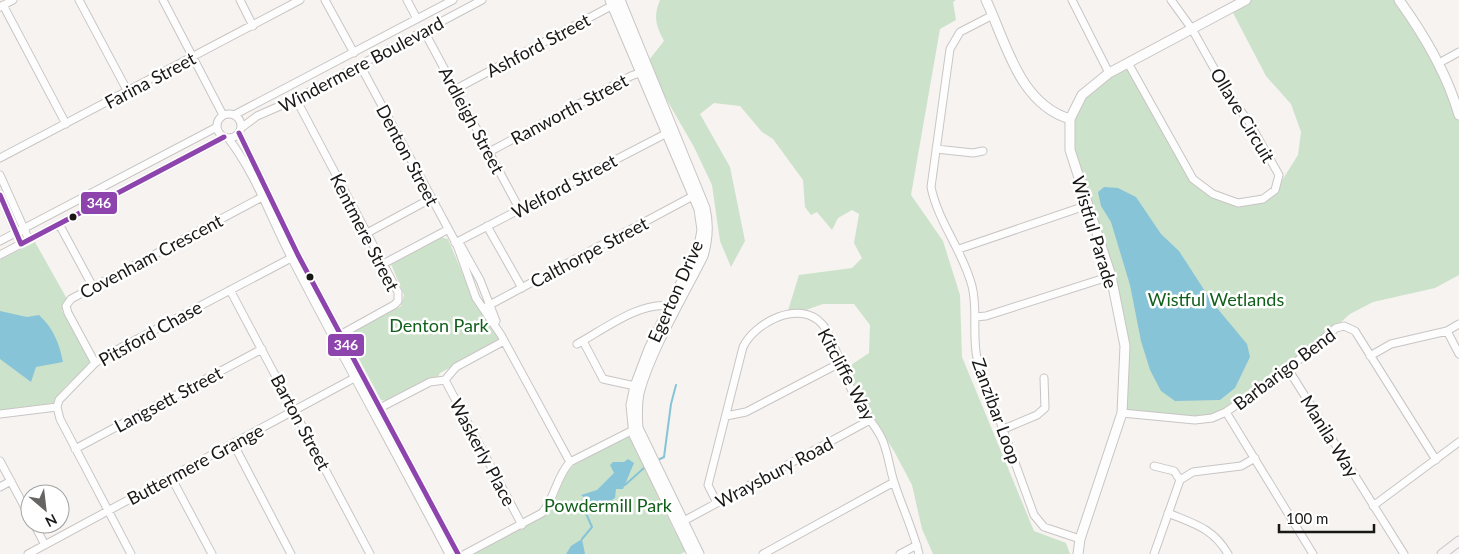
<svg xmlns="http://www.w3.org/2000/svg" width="1459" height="554" font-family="Lato,sans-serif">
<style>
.green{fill:#cde2ca}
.water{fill:#87c4d8}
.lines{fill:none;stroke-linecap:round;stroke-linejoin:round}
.stream{stroke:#87c4d8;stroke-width:2}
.minor-casing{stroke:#c8c5c4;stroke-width:9}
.tertiary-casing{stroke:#c8c5c4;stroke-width:11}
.secondary-casing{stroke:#c8c5c4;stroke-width:11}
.minor{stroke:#fefdfd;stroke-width:7}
.tertiary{stroke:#fefdfd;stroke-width:9}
.secondary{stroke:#f7f2f3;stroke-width:9}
.bus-1-casing{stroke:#fff;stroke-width:9}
.bus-1{stroke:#8e44ad;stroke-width:5}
.bus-dot{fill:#1a1817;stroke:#fff;stroke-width:2}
.labels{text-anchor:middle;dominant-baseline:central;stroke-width:5;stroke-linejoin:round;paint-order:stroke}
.street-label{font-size:18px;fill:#1a1817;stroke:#fff}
.park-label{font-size:18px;fill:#115f1b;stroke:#fff}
.line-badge{stroke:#fff;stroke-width:2}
.badge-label{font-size:14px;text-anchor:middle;font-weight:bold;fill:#fff}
</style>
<rect width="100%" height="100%" fill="#f6f3f1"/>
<path class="green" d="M660,0H956L953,2L956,20L940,29L911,195L943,241L960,295L962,357L1034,531L1066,543L1070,554H933L922,529L912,485L894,451L842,371L869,353L870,325L854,304H823L786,317L799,275L852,268L862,258L854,243L859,214L852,210L838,218L832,230L817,212L811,215L805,207L803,180L773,139L762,132L740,106L714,103L700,114L730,167L745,241L731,267L720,241L712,185L694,147L656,81L649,60L664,41C656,26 653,16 660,0Z
M1247,0H1399L1421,29L1459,117V275L1435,288L1373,302L1350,314L1288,369L1211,418L1122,413L1126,345L1111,277L1070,149L1072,120L1082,94L1128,63L1193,180L1237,203L1264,199L1276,190L1298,155L1301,132L1291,104L1266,76L1231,9Z
M439,237L448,239L474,301L501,341L440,373L438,377L387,401L381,400L349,340V334L401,306L404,295L391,264L395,260Z
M35,242L67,299L62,311L92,362L64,388L54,403L0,410V260Z
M629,434L673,528L686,551L681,554H472L548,514C558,501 560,480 571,468C585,453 611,444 629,434Z"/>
<path class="water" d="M1104,187L1118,188L1136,197L1161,234L1179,251L1212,302L1247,344L1250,357L1235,388L1220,400L1175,401L1161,391L1150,370L1141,341L1130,285L1111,222L1101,206L1098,192Z
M0,311L27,317L39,315C54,329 59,343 63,362L36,367L31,382L0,359Z
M628,459L634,463L623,489H616L615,498L598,509L581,495L597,490L614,473L610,465L613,462H624Z
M582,539L585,554H566L571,546Z"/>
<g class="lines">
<path class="stream" d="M658,460L664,457L671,404L676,385
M625,485L645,467
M582,539L592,527L585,511L589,501"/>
<defs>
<path id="minor" d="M79,0L128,92
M163,0L223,115
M240,0L253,26
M325,0L354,53
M407,0L417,19
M1072,0L1109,73
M3,5L66,124
M0,7L13,0
M993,15L960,32L950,49L931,187C938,222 963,251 972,286C978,309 972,334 977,358L1034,515L1044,527L1080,539
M424,31L520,210
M1128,63L1193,179L1213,194L1238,203L1263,199L1275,190L1279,175L1249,122L1229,95L1192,29L1171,0
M1439,63L1459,52
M360,65L457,245L476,298L501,335L570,462
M456,89L615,4
M296,99L398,292V301L394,305L338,336
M217 126a12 12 0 1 1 24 0a12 12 0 1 1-24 0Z
M234,115L453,0
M241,128L257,116L296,99L482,0
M239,133L298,255L458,554
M228,138C256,174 271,219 292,259C343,358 397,455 449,554
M936,149L973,153L983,151
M489,152L631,76L645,71
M0,158L300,0
M0,175L29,240
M0,195L21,244
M59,224L93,287
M487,226L522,288
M367,233L432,198
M0,241L217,127
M455,243L671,131
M457,245L461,246L480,280L496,321
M959,249L1088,205
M0,255L224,137
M383,264L447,230
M230,290L370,554
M484,308L693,196
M975,317L986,316L1111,276
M1447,331L1459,354
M583,341L603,379L635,386
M577,344C603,330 640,301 670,306
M1370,356L1391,344L1447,331L1459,324
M95,363L68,313L66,306L71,299L266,195
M1288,369L1404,554
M445,380L522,525
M445,380L456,367L504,341
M376,410L430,382L445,380
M1226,412L1313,554
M1122,413L1195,420L1212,418L1226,412L1288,369L1336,328L1344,326L1355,331L1436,460
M0,414L57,407
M726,416L746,412L840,363
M1004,429L1037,415L1045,408L1044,378
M233,443L291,554
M75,449L262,349
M0,461L30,517
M1154,466L1174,471L1180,480
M171,477L212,554
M0,487L11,481
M717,503L708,485L743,347C755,322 800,299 822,324C832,334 845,378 853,393C860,408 872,421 880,435C888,449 889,467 894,482C902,507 913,529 919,554
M1373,506L1459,442
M1168,513C1194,524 1213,528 1228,554
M680,523L870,420
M34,524L45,545
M28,554L358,376
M131,554L60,419L57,407L59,400L95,363L107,355L295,256
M465,554L542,513C555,498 556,477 570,462L637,428
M763,554L894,482
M900,554L917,545
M1154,554L1180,480L1193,472L1241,466L1255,458"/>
<path id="tertiary" d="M610,0L699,209L702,230L699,246L649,349L635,386L631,405L634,435L692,554
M620,0L705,208C709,225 708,239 703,256C683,296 650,351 639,393C637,404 637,416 638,428L699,554
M986,0C1006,42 1019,104 1070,119
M1399,0C1425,36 1447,73 1459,115
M1078,554L1080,539L1122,413L1125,346L1111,276L1070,150V119L1082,95L1109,73L1246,0"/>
<path id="secondary" d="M1442,554L1459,541"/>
</defs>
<use href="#minor" class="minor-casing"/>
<use href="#tertiary" class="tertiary-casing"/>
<use href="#secondary" class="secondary-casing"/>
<use href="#minor" class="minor"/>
<use href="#tertiary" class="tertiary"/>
<use href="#secondary" class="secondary"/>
<defs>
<path id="bus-1" d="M239,133L298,255L458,554
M0,195L21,244L224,137"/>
</defs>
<use href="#bus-1" class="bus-1-casing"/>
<use href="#bus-1" class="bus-1"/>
</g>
<g class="bus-dot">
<circle cx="73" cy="217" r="4.5"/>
<circle cx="310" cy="277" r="4.5"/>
</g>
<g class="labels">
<g class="street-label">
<text transform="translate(538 45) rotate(-28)">Ashford Street</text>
<text transform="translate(361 64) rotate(-28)">Windermere Boulevard</text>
<text transform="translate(150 80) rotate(-28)">Farina Street</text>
<text transform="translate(569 109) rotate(-28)">Ranworth Street</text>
<text transform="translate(1243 115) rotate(59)">Ollave Circuit</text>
<text transform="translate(472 120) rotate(62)">Ardleigh Street</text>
<text transform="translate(408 155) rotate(62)">Denton Street</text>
<text transform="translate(564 186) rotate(-28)">Welford Street</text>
<text transform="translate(365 232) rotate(63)">Kentmere Street</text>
<text transform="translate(1095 232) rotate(73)">Wistful Parade</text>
<text transform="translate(589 252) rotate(-28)">Calthorpe Street</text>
<text transform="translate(151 256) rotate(-28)">Covenham Crescent</text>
<text transform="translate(675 291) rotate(-66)">Egerton Drive</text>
<text transform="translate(150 333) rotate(-29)">Pitsford Chase</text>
<text transform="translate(1284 369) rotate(-37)">Barbarigo Bend</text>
<text transform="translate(847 374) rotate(62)">Kitcliffe Way</text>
<text transform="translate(168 399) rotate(-28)">Langsett Street</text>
<text transform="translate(997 411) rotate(70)">Zanzibar Loop</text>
<text transform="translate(301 422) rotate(62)">Barton Street</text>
<text transform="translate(1330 436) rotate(58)">Manila Way</text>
<text transform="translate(483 452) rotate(62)">Waskerly Place</text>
<text transform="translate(195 464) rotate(-28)">Buttermere Grange</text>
<text transform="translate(774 472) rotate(-28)">Wraysbury Road</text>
</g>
<g class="park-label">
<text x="1216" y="299">Wistful Wetlands</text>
<text x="439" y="325">Denton Park</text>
<text x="608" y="505">Powdermill Park</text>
</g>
</g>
<g class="line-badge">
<rect x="80" y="191" width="38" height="24" rx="5" fill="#8e44ad"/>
<rect x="327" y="333" width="38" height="24" rx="5" fill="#8e44ad"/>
</g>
<g class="badge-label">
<text x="99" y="208">346</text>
<text x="346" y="350">346</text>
</g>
<g transform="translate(45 509) rotate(152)"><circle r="24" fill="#ffffff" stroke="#a3a3a2"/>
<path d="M0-4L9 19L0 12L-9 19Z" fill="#676563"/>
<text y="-8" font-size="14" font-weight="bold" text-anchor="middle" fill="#1a1817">N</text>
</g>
<path d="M1279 524v8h95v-8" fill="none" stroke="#1a1817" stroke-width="2.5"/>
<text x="1286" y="524" font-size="15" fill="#1a1817" stroke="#ffffff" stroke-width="4" paint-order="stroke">100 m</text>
</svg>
